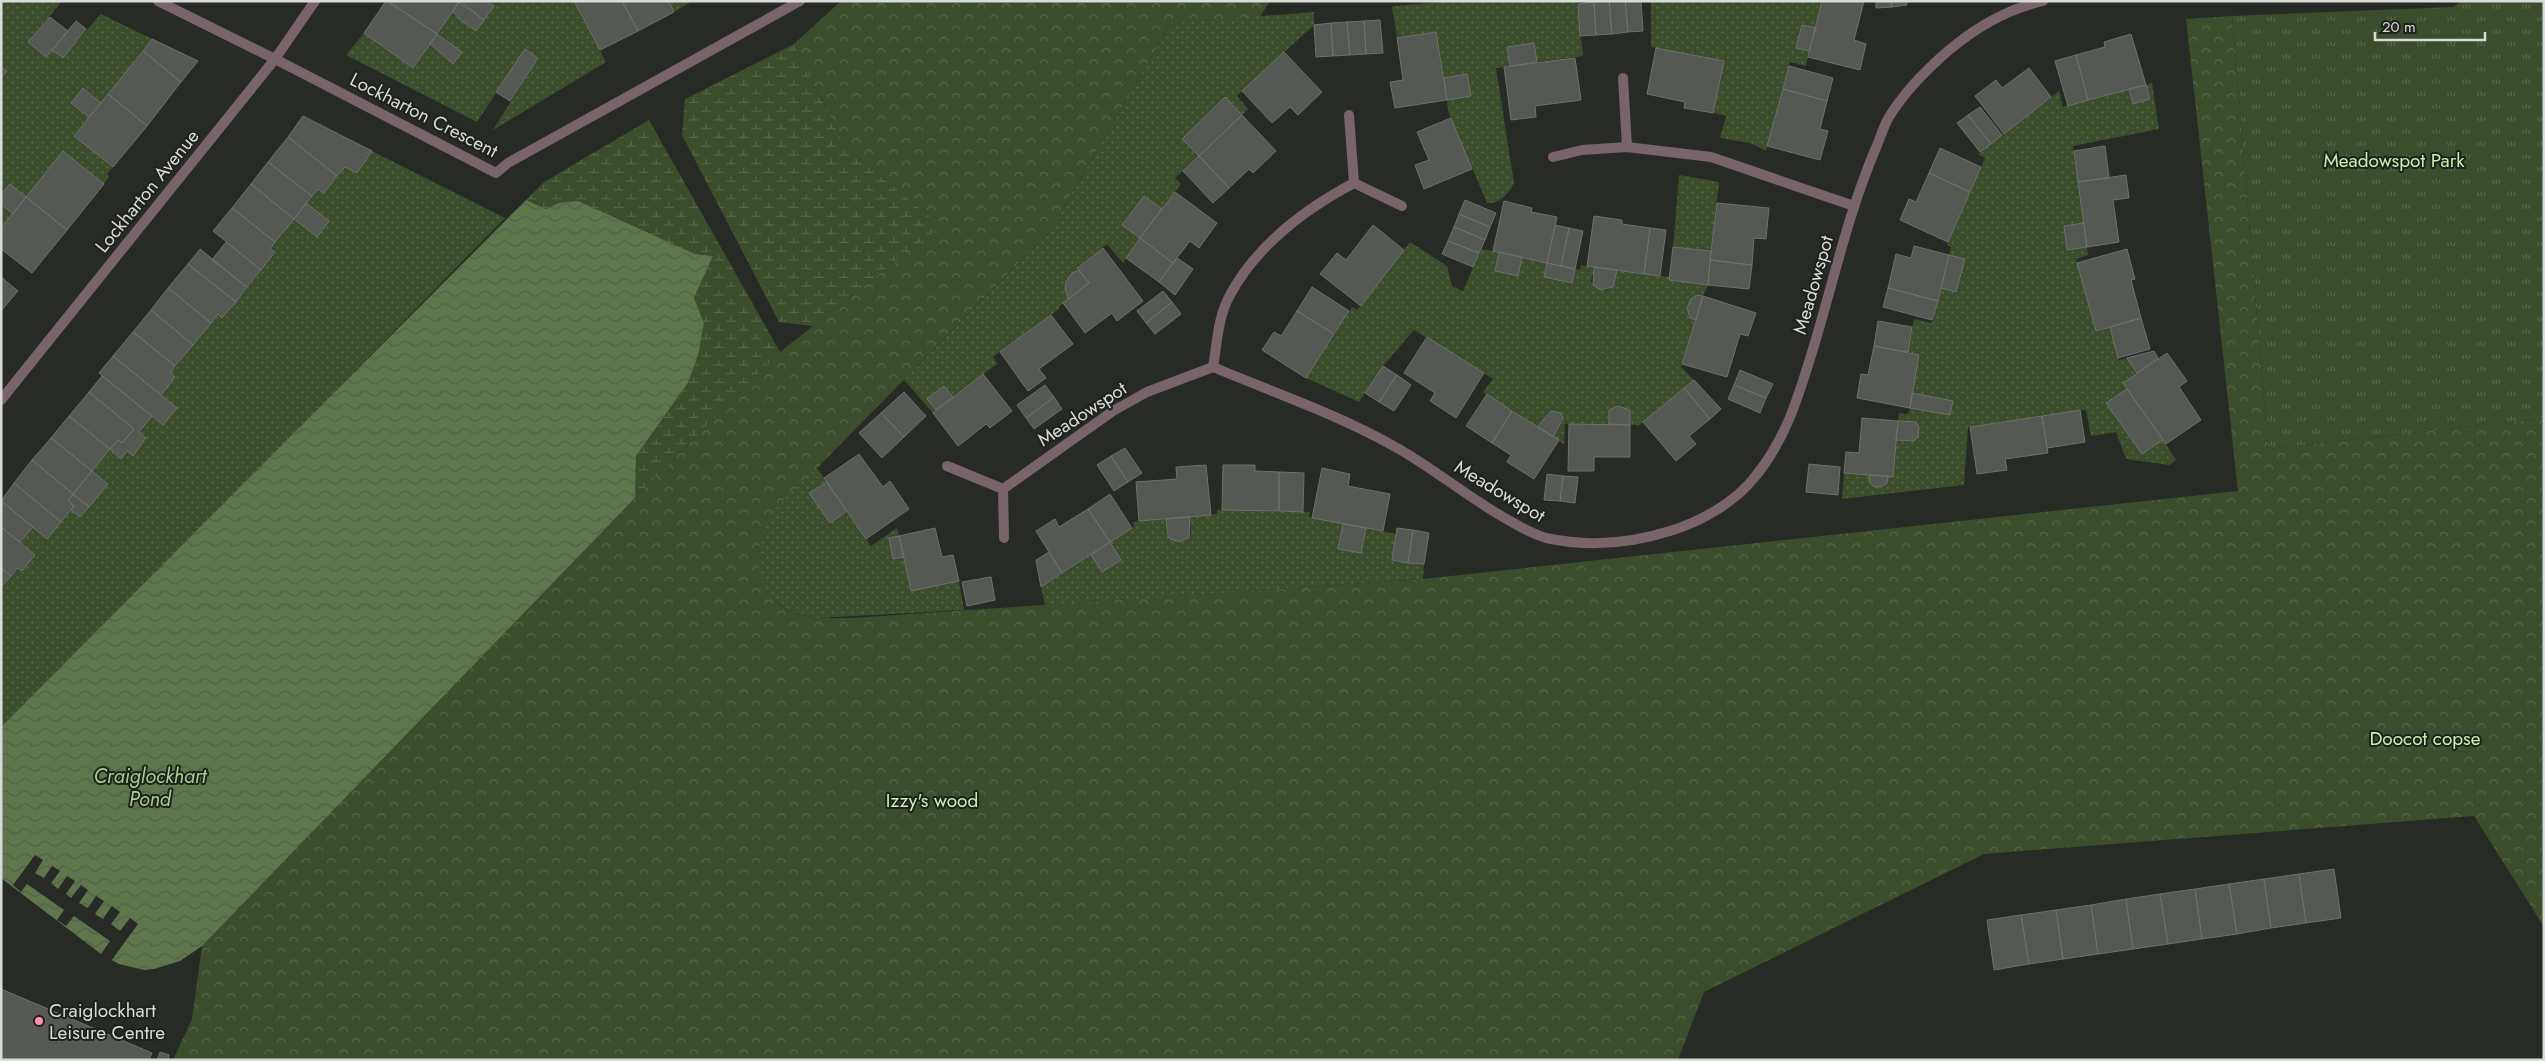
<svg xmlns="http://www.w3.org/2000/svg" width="2545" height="1061" font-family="Jost,sans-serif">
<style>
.grass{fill:url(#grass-tufts)}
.forest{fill:url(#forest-crowns)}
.wetland{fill:url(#wetland-marsh)}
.garden{fill:url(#garden-dots)}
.water{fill:url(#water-waves)}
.pier{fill:#282a26}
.building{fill:#555853;stroke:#6e716c}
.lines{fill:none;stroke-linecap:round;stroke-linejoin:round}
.street{stroke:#7a646b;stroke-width:10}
.poi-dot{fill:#ff8eb9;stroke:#1e211c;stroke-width:2}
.labels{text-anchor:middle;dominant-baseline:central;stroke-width:4;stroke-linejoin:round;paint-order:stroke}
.street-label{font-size:19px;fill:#d9dbd8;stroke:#1e211c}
.park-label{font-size:19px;fill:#c9efab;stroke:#1e211c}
.poi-label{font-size:19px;fill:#d9dbd8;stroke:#1e211c;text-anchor:start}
.water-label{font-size:20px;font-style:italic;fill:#aacf8c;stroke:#1e211c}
</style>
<defs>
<pattern id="grass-tufts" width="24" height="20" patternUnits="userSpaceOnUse" patternTransform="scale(1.25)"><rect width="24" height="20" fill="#3b4d2b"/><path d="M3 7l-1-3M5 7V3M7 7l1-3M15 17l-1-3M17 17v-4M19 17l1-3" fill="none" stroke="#576649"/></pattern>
<pattern id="forest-crowns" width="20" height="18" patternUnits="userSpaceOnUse" patternTransform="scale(1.25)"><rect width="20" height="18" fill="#3b4d2b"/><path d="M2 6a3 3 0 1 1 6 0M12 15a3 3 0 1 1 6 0" fill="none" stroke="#576649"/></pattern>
<pattern id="wetland-marsh" width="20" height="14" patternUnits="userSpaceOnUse" patternTransform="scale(1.25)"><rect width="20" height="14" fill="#3b4d2b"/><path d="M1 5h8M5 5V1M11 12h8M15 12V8" fill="none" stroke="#576649"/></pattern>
<pattern id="garden-dots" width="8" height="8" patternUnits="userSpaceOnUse" patternTransform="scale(1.25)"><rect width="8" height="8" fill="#3b4d2b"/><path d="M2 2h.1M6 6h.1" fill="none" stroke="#576649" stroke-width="1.8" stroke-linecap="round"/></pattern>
<pattern id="water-waves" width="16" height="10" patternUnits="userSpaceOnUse" patternTransform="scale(1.25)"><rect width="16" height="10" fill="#5f764c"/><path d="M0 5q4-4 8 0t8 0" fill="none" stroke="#525f47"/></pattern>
</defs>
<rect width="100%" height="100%" fill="#282a26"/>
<path class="grass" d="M2462,1H2544V418L2268,449L2232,16L2453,7Z"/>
<path class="forest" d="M841,1H1270L1260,17L1171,23L1050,231L776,510C761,539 750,564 770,593C775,602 784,609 794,613C812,619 833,618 852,618L1423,579L2238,491L2186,19L2232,16L2268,449L2544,418V927L2474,816L1984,854L1704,992L1678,1060H173L192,1019L202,946L635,498L780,352L940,226L846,148L794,44Z"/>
<path class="wetland" d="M794,44L846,148L941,226L813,326L779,322L682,135L685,99Z
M649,120L780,352L635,498L636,456L688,383L704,323L694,298L713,256L695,254L559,203L546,209L526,200L544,182Z"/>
<path class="garden" d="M1,1H62L29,42L52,50L62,58L101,14L152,39L101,103L84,88L72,103L89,117L74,136L113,167L107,174L109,176L104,184L63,151L26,197L10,184L1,194V78L6,71L1,67Z
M486,1H574L606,62L493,130L538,58L525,49L477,122L346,55L364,33L413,68L430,44L453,64L461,52L437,34L453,11L459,19L476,31L493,6Z
M669,1H690L691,2L674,12Z
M1455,1H1577L1583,56L1537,62L1534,43L1507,47L1510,66L1496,68L1514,183C1508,195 1500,204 1487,203L1448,111L1447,100L1467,74L1444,78L1436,32L1397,38L1392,6Z
M1651,1H1822L1816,28L1802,25L1796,48L1809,51L1806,66L1790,62L1766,151L1750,143L1720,138L1726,116L1713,113L1724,61L1651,47Z
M1314,12V25L1237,96L1248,109L1242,115L1182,139L1199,156L1175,178L1181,184L1162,209L1144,196L1122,224L1140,238L1123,263L1107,244L1077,267L1079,270C1066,276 1063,286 1069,299L1059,307V309L993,357L997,364L953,397L944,386L927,399L936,410L933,413L904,380L1050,231L1171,23Z
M2152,83L2159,129L2073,146L2084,223L2064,226L2067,250L2087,247L2088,255L2076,259L2096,331L2110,327L2119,360L2127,358L2137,373L2123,383L2127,389L2107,404L2142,454L2163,440L2176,460L2169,465L2126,459L2116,432L2091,436L2086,410H2080L1968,427L1964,485L1842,499L1844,473L1870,475L1869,482L1876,487L1884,486L1888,476L1893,477L1896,440L1914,441L1918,436L1916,423L1898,421L1899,413L1908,414L1910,408L1950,415L1953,401L1912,393L1919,355L1908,352L1914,319L1932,323L1941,288L1956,292L1965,259L1949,255L1951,247L1947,245L1985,158L1978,154L2059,91L2063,107L2129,89L2133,104L2149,99L2146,85Z
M372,151L505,218L211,518L1,727V587L17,568L22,571L35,555L20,542L33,527L61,522L71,510L80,517L107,484L92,471L110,449L121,458L127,451L133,455L146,439L139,432L152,416L163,425L177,408L161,395L175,377L170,373L218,314L223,318L275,253L270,249L294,219L316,237L329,221L306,203L318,189L324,193L345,167L357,173Z
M1679,175L1719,182L1711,251L1673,247Z
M1,204L13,214L1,228Z
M1410,242L1447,266L1452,286L1463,291L1481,249L1499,252L1518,275L1522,257L1547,263L1544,277L1571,283L1575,269L1580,270L1581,265L1594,267L1591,282L1601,290H1608L1614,285L1617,270L1669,277V280L1708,285L1703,296H1695L1687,308L1690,318L1696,320L1681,367L1694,380L1637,427V425H1630V410L1618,406L1609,410V424H1565L1564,444L1553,437L1563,421L1560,413L1551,411L1537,427L1483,392L1493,379L1414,330L1383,366L1359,402L1306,378L1352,307L1357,310Z
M817,468L827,482L810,494L830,523L847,511L871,546L897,528L899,536L889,538L893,559L904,557L911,591L959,581L964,610L818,618C808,616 797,615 788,610C749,588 752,541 776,509C788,494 804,481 817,468Z
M1217,510L1310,512L1309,517L1343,524L1338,549L1361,553L1366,528L1396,534L1393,560L1424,564L1423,579L1045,605L1041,587L1091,555L1102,572L1110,542L1134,527L1133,522L1166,519L1168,536L1180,542L1191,534L1190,517L1217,514Z"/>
<path class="water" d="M526,200L546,209L559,203L578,201L695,254L713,256L694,298L704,323L698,355L688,383L636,456L635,498L202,946L180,961L154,969L144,970L119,964L101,954L1,878V727Z"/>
<path class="pier" d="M35,855L43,860L35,873L44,878L52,866L60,871L51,883L58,889L67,876L75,881L66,894L71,898L81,885L88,890L79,903L88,908L96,896L104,901L95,914L103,919L112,906L120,912L111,924L120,931L130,918L138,924L111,961L101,954L110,941L74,916L66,926L57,920L64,910L27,884L21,892L13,885Z"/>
<path class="building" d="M386,1L437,34L413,68L364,33Z
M388,1H457L459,2L437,34Z
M460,1H486L494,6L484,20Z
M574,1H622L638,31L600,50Z
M622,1H669L674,12L638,31Z
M1609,1H1625L1628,32L1612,34Z
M1609,1L1612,34L1596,35L1594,2Z
M1625,1H1641L1643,31L1628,32Z
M1822,1H1864L1854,40L1866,44L1860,70L1808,57Z
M1876,1H1891L1892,7L1876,8Z
M1891,1H1907V5L1892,7Z
M459,2L484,20L476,31L459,19L453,11Z
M1594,2L1596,35L1580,36L1578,4Z
M50,17L68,31L46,57L28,42Z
M1380,20L1383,53L1366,54L1364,21Z
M76,21L86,29L63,58L52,50Z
M1364,21L1366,54L1350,55L1347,22Z
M1347,22L1350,55L1333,56L1331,23Z
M1331,23L1333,56L1316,57L1314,25Z
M1802,25L1816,28L1809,51L1796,48Z
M1436,32L1447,100L1395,108L1390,82L1403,80L1397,38Z
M437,34L462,52L453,64L430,44Z
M2131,34L2146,85L2088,100L2076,55L2105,47L2104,42Z
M152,39L198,61L181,82L143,51Z
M1534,43L1537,62L1510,66L1507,47Z
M1656,48L1724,61L1713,113L1684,108L1685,102L1647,94Z
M525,49L538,58L510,101L496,92Z
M143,51L181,82L147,126L108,94Z
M1284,52L1322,92L1298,115L1290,107L1272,123L1242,91Z
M2076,55L2088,100L2068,106L2055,61Z
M1575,58L1581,100L1535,106L1536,117L1511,120L1504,67Z
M1789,66L1833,78L1827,101L1783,89Z
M1,67L7,71L1,78Z
M2029,68L2051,97L2004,134L1975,96L1996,80L2002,88Z
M1467,74L1471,96L1447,100L1444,78Z
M2146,85L2150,99L2133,104L2129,89Z
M83,88L101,103L89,117L71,103Z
M1783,89L1827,101L1820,129L1828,131L1820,160L1767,146Z
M108,94L147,126L113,167L74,136Z
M1225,97L1242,115L1199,156L1182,139Z
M1980,107L2002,135L1991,144L1968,115Z
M1242,115L1276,151L1253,173L1249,169L1229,188L1199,156Z
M1968,115L1991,144L1980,152L1957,123Z
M303,116L372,151L357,173L345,167L337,176L288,137Z
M1451,118L1472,169L1424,189L1415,165L1429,160L1417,132Z
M288,137L337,176L324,193L318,189L312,196L268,162Z
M2105,146L2109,178L2078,182L2074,151Z
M1940,148L1981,167L1970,192L1929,173Z
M63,151L104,184L67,230L26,197Z
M1199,156L1229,188L1213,203L1183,171Z
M268,162L312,196L294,219L251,184Z
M1929,173L1970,192L1948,242L1900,220L1909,199L1916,202Z
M2126,175L2129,198L2113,200L2119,242L2087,247L2078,182Z
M10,184L26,197L13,214L1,204V194Z
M251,184L294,219L275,242L232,208Z
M1175,192L1217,223L1199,248L1190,241L1173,263L1140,238Z
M1144,196L1162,209L1140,238L1122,225Z
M26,197L67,230L32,273L1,249V228Z
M1465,200L1496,213L1490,227L1459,214Z
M1504,201L1532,208L1531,212L1557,217L1547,263L1493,251Z
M306,203L329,221L317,237L294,219Z
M1717,203L1769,208L1766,239L1754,238L1752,265L1710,260Z
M232,208L275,242L270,249L275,252L261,270L213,231Z
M1459,214L1490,227L1485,240L1454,227Z
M1594,216L1622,220V224L1650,228L1644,274L1587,266Z
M2084,223L2087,247L2067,250L2064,226Z
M1373,225L1404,250L1361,306L1320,274L1337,253L1346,260Z
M1555,225L1569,228L1561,266L1547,263Z
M1454,227L1485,240L1479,253L1448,241Z
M1569,228L1583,231L1575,269L1561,266Z
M1650,228L1666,230L1660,276L1644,274Z
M1140,238L1173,263L1159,282L1126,258Z
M1448,241L1479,253L1473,267L1442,254Z
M226,242L261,270L247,287L212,260Z
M1914,246L1949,255L1938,301L1888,288L1896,254L1911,258Z
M1673,247L1711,251L1708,285L1669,280Z
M1103,248L1143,301L1117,321L1112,313L1085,333L1063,303L1089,283L1077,268Z
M200,249L247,287L236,302L188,264Z
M2127,249L2135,279L2131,280L2141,318L2096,331L2077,263Z
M1499,252L1522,257L1518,276L1495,271Z
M1949,255L1965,259L1956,292L1941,288Z
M1177,258L1193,269L1175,295L1159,282Z
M1710,260L1752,265L1749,289L1708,285Z
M1547,263L1575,269L1572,283L1544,277Z
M188,264L236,302L222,318L218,314L211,323L168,288Z
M1594,267L1617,270L1613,287L1601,290L1593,285Z
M1079,270L1089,283L1069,299L1065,290L1066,282L1072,273Z
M1,277L18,291L1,311Z
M1312,287L1349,311L1334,334L1297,311Z
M168,288L211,323L193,345L151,310Z
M1888,288L1938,301L1932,320L1883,307Z
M1163,291L1172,302L1146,323L1137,311Z
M1697,295L1703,296L1696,320L1690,318L1687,308L1691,299Z
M1703,296L1756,313L1748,336L1740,334L1727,377L1682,364Z
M1172,302L1181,314L1155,334L1146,323Z
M151,310L193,345L175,366L133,332Z
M1297,311L1334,334L1306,378L1262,350L1274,332L1281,336Z
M1051,315L1073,344L1039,369L1046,378L1028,391L1000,352Z
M2141,318L2150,349L2118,358L2110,327Z
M1878,321L1912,327L1908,352L1874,346Z
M133,332L175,366L170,373L175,377L161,395L113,356Z
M1427,337L1484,373L1456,418L1430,401L1435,393L1404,373Z
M1874,346L1919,355L1910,408L1857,398L1861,374L1868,375Z
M2154,351L2158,358L2137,373L2127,358Z
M2167,353L2187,381L2179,387L2201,420L2166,444L2123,383Z
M113,356L177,408L163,425L99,373Z
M1383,366L1397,375L1379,402L1365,393Z
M1740,370L1773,384L1766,398L1734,385Z
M983,374L1012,411L990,428L986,424L958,446L933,413Z
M1397,375L1411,385L1394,411L1379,402Z
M102,376L152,416L139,432L146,438L133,456L127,451L121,459L110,449L118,440L122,443L134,429L89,392Z
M1694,380L1721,409L1710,419L1684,388Z
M1045,385L1054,397L1026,418L1017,405Z
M1734,385L1766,398L1760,413L1728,399Z
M944,386L953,397L936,410L927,399Z
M1684,388L1710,419L1689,436L1696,444L1676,461L1643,422Z
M2127,389L2163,440L2142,454L2106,403Z
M89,392L134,429L122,443L118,440L110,449L69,416Z
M904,392L926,416L904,437L881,413Z
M1912,393L1953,401L1950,415L1910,408Z
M1487,394L1512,411L1492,443L1466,426Z
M1054,397L1062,409L1034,429L1026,418Z
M1618,406L1630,410V425L1609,424V410Z
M2080,410L2085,442L2047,448L2042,416Z
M1512,411L1559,440L1534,479L1507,462L1511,455L1492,443Z
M1551,411L1561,413L1563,419L1553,437L1537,427Z
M881,413L904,437L882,458L859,433Z
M69,416L110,449L92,471L51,438Z
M2042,416L2048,453L2005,459L2007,470L1977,474L1970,427Z
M1862,418L1898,421L1893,477L1844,473L1846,452L1859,453Z
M1898,421L1916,422L1919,427L1918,437L1914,441L1896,440Z
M1569,424L1630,425V457H1594V471H1568Z
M51,438L92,471L73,494L32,460Z
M1125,448L1142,473L1128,482L1111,456Z
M859,454L883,487L890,481L909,509L866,539L824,478Z
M1111,456L1128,482L1114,491L1097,465Z
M32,460L73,494L68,501L74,506L61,522L14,483Z
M1809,464L1840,467L1838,495L1806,492Z
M1206,465L1211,515L1139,521L1136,482L1177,479L1176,467Z
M1223,465H1255V471L1279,472V511L1222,510Z
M1322,468L1350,474L1348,486L1390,494L1383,531L1312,518Z
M92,471L108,484L89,507L73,494Z
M1279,472L1304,473L1303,512L1279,511Z
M1547,474L1563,476L1560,501L1544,500Z
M1870,475L1888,476L1887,483L1881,487H1874L1869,482Z
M1563,476L1578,477L1575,503L1560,501Z
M827,482L847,511L830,523L809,493Z
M14,483L61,522L47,539L1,501Z
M73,494L89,507L80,517L71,510L74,506L68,501Z
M1110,494L1132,528L1110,542L1088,509Z
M1,501L33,527L20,542L1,527Z
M1088,509L1110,542L1062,573L1036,531L1055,519L1059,527Z
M1190,517L1189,537L1180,542L1170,539L1168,536L1166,519Z
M1343,524L1366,528L1361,553L1338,549Z
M1,527L35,555L22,571L17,568L11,576L1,568Z
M935,528L942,557L953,555L959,581L911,591L899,536Z
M1397,528L1413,530L1408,563L1392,560Z
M1413,530L1429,533L1424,564L1408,563Z
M899,536L904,557L893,559L889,538Z
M1110,542L1121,560L1102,572L1091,555Z
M1049,552L1062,573L1041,587L1036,560Z
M1,568L11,576L1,587Z
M991,577L995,600L967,606L962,582Z
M2334,869L2341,918L2306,923L2299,874Z
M2299,874L2306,923L2271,928L2264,879Z
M2264,879L2271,928L2237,934L2229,884Z
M2229,884L2237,934L2202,939L2195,889Z
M2195,889L2202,939L2168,944L2160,894Z
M2160,894L2168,944L2133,949L2126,899Z
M2126,899L2133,949L2098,954L2091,905Z
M2091,905L2098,954L2063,959L2056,910Z
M2056,910L2063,959L2029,964L2021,915Z
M2021,915L2029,964L1994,970L1987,920Z
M1,989L152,1053L149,1060H1Z
M160,1052L169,1055L168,1060H157Z"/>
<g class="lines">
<path class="street" d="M158,1L275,59L496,173L508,163L800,1
M1623,78L1627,147
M1553,157L1582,150L1627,147L1711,157L1854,206
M1354,183L1402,206
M1213,367C1217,344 1218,316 1230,295C1257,245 1305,209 1354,183L1349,115
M1,400L275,59L315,1
M947,466L1003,489L1113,411L1147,392L1213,367C1275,393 1340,415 1399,449C1435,470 1467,496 1503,517C1517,525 1531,534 1546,538C1588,547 1629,544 1670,531C1700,522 1734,503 1754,478C1786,440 1799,395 1813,349C1833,283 1848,214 1875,150C1880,139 1883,127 1889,117C1905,91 1926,70 1948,51C1975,28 2008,9 2043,1
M1003,489L1004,538"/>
</g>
<circle class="poi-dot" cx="39" cy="1021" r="5"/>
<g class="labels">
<g class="street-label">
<text transform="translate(424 115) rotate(27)">Lockharton Crescent</text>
<text transform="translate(147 191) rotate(-51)">Lockharton Avenue</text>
<text transform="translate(1813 285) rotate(-74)">Meadowspot</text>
<text transform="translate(1082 414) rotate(-33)">Meadowspot</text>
<text transform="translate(1500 491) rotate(31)">Meadowspot</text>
</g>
<g class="park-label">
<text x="2394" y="160">Meadowspot Park</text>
<text x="2425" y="738">Doocot copse</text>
<text x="932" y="800">Izzy's wood</text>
</g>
<g class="poi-label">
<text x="49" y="1010">Craiglockhart<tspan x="49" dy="22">Leisure Centre</tspan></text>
</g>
<g class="water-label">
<text x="150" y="776">Craiglockhart<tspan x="150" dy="23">Pond</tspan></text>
</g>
</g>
<rect width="2545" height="1061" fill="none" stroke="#d9dbd8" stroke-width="5"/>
<path d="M2375 32v8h110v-8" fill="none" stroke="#d9dbd8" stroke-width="2.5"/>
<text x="2382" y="32" font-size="15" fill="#d9dbd8" stroke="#1e211c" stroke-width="4" paint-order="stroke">20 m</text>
</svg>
